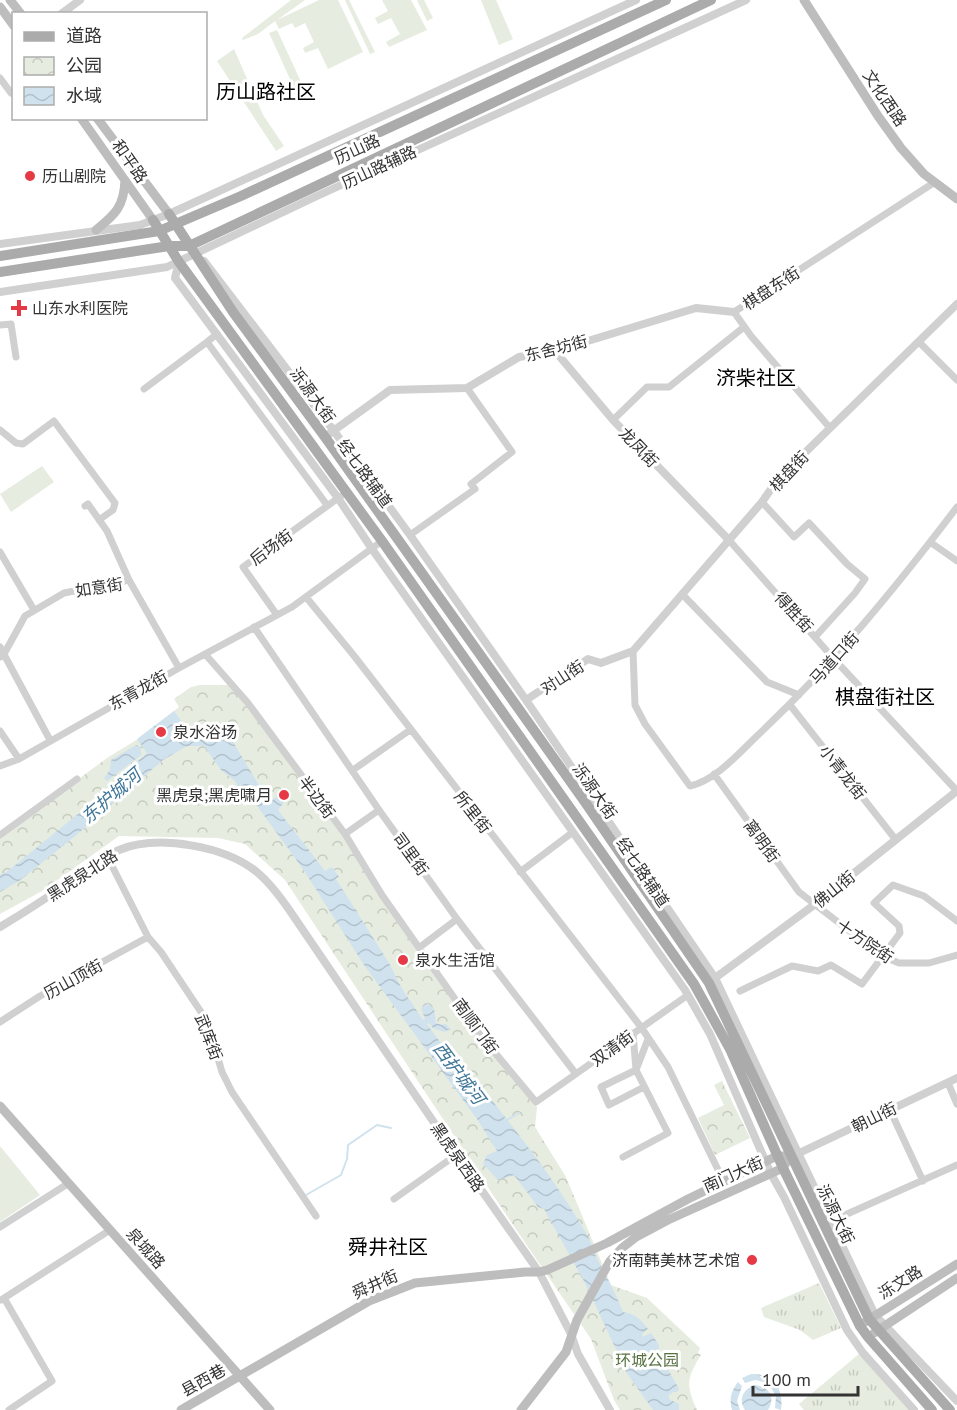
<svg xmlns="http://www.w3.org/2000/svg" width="957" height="1410" font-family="'PT Sans','Noto Sans SC',sans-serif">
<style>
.grass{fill:url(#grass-tufts)}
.park{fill:url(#park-crowns)}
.garden{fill:#e6ecdf}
.water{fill:url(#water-waves)}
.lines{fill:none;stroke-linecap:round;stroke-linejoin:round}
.stream{stroke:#cfe2ee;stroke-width:2}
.minor{stroke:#d0d0d0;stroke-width:7}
.tertiary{stroke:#d0d0d0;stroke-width:8}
.secondary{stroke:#bdbdbd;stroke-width:9}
.primary{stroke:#ababab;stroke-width:10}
.poi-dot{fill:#e63946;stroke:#fff;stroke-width:2}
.labels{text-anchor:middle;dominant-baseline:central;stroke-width:6;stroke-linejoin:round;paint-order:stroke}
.street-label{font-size:16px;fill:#333;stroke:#fff}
.poi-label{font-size:16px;fill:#333;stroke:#fff;text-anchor:start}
.park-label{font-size:16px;fill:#56703f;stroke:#fff}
.water-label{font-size:18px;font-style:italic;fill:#3f7597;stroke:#fff}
.quarter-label{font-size:20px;fill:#000;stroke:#fff}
</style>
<defs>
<pattern id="grass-tufts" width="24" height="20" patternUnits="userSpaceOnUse" patternTransform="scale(1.5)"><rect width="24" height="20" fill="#e6ecdf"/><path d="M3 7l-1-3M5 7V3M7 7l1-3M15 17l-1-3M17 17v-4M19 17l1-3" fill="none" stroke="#c6cbc0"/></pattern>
<pattern id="park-crowns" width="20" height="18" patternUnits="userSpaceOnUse" patternTransform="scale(1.5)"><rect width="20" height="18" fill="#e6ecdf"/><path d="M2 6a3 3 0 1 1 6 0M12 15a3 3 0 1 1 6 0" fill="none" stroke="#c6cbc0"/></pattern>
<pattern id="water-waves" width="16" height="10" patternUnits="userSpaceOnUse" patternTransform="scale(1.5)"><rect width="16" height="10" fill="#cfe2ee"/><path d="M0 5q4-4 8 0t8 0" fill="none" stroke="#b2c2cd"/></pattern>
</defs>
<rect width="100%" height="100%" fill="#fff"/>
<path class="grass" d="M819,1283L841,1328L813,1340L800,1330L764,1317L761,1308Z
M859,1354L909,1410H804L799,1404Z"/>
<path class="park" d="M200,685H228L255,714L313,792L478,1037L537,1107L535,1127L566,1177L611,1285L647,1298L700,1348L698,1353L701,1355C686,1379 686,1385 697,1410H620L614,1400L591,1339L513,1225L285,880L245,844L218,838L119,836L42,891L0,914V837L107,758L138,739L179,707L174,699L191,687Z
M722,1081L750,1138L715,1155L698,1118L724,1105L714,1085Z"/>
<path class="garden" d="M291,0H305L277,20L319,0H338L363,52L328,69L318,48L305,53L303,48L314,42L305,23L295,28L292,23L279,29L275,21L258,34L243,40L242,38Z
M345,0H349L375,52L370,54Z
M382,0H411L427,30L389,47L386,42L400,34L391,18L378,24L375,18L388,11Z
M417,0H424L433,18L427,21Z
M481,0H496L513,39L499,45Z
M277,30L303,86L295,90L269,33Z
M234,49L263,115L284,146L276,151L217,61Z
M42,466L54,482L11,512L0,494Z
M0,1146L40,1195L0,1222Z"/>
<path class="water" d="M174,711L185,726L199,725L227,732L257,782L271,801L281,793L285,796L284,802L278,810L325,871L332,867L339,877L336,879L389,963L401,987L423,1020L425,1019L421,1008L428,1003L434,1009L436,1023L442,1025L446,1024L451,1029L444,1032L433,1028L429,1023L427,1024L445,1049L449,1047C497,1107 547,1166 586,1233C591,1241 593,1250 597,1258C606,1277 616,1293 623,1312C635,1313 641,1320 648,1329L642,1334L643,1337L651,1333L659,1345V1350L650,1354L653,1360L660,1355L679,1389L677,1392H673L669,1395V1399L679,1404V1410H653L628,1375L585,1283L544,1209L538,1207L514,1175L498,1180L483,1164L487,1155L497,1151L477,1119L364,965L303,869L247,792L239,790L236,782L221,770L204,746H187L163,760L74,837L19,881L0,892V875L9,870L78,814L147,753L137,739Z
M136,745L141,747V755L107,781L104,778L110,770L111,760Z
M751,1374C774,1373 784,1389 781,1410L775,1408L776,1396L768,1383L755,1380L745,1383L742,1378Z
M738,1382L742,1386L737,1401L740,1410H732C729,1399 731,1391 738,1382Z
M754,1385C769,1386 776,1397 768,1410H745C738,1399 743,1390 754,1385Z"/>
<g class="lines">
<path class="stream" d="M507,1120L519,1113
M306,1195L341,1175L347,1159L348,1145L377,1125L391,1128"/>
<path class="minor" d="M0,78L11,93
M0,325L11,324L16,357
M217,334L207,342L327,505
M919,342L957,380
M144,389L207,342
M613,420L647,387H669L744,327
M830,428L751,336L734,312L935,182
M0,430L16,443L23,444L54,421L115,503L113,510L99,520
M762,502L794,537L809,523L847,564L865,579L855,593L816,636
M85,506L88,504L107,531L129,580
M410,535L475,489L471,484L512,452L467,388
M728,539L834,659L957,791
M930,542L957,561
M0,552L34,610
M682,594L767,682L799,695
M306,597L355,657L641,1027L668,1067L724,1182
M277,615L243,567L341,496
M254,627L379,810L457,919L576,1074
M0,647L50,740
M633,651L635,705L645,724L690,786C716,780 739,753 758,735C834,663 894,590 957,507
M205,654L248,703L345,834L382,895L481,1036L536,1102L688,995
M0,657L4,654L25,616L64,593L129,580L179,668
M790,705L896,840
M0,731L19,759
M0,766L19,759L179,668L292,607L382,541
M353,770L410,730
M714,774L799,892L882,956L899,963H929L957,955
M345,834L379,810
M0,835L77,779
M107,856L148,937L161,952L207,1021L222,1072L232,1092L316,1216
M520,872L573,832
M420,947L457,919
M740,991L792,966L818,971L831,965L862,984L900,933L899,926L874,903L893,885L924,896L957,921
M0,1022L40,996L148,937
M633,1033L636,1070L601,1087L609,1105L644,1087
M948,1083L957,1104
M890,1110L923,1181
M623,1157L668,1133L636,1070L648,1039
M394,1199L456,1155
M827,1223L957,1165
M0,1227L69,1183
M4,1298L52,1381L9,1410
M1,1300L110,1230"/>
<path class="tertiary" d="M61,14L80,0
M0,244L140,225L169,214L636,0
M204,261L334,431L410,535L526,700L715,978L875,1315L957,1401
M179,262L175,278L338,498L372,549L685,990L710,1034L771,1174L784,1197L847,1330L863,1353L914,1410
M0,292L167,267L317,196L746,0
M555,351L613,420L728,539
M329,434L390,390L467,388L519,357L555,351L696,308L734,312
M526,700L588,659L601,663L633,651L762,502L778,479L957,304
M0,927C20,915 39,903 58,890C77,876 97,860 119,850C158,834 226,846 258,873C271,884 281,898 290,911L435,1124L539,1272L571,1334L578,1354L610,1410
M711,981L814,905L957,791
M795,1155L957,1078"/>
<path class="secondary" d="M10,0L21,14
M804,0L878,116L901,148L924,174L957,199
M0,7L14,26
M81,118L153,220
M97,118L169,214
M96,230C116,214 124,206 125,180
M0,1106L270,1410
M865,1322L957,1264
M874,1333L957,1278
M181,1410L369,1301L415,1283L525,1272H539L547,1270L607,1243L688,1199L777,1156H791
M521,1410L566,1352L577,1320L610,1261L622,1248L636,1237L668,1220L783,1168L786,1163"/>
<path class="primary" d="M169,214L233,312L325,437L585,802L709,983L869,1319L950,1410
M153,220L179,262L382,541L694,984L730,1049L783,1168L860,1326L868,1337L932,1410
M0,256L159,231L241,196L666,0
M0,272L169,246H189L711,0"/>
</g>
<g class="poi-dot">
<circle cx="30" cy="176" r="6"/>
<path d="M16 299h6v6h6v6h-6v6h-6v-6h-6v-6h6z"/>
<circle cx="161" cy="732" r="6"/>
<circle cx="284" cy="795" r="6"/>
<circle cx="403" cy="960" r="6"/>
<circle cx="752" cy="1260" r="6"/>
</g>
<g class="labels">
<g class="street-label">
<text transform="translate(885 98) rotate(56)">文化西路</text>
<text transform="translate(357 149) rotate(-25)">历山路</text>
<text transform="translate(130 161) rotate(55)">和平路</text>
<text transform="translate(379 167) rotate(-25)">历山路辅路</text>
<text transform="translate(771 288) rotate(-33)">棋盘东街</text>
<text transform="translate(556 348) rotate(-14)">东舍坊街</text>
<text transform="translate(313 395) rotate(54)">泺源大街</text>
<text transform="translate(639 447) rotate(46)">龙凤街</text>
<text transform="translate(789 471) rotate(-47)">棋盘街</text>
<text transform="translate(365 473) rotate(54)">经七路辅道</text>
<text transform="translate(271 547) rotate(-36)">后场街</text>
<text transform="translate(99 587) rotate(-9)">如意街</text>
<text transform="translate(794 612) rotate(48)">得胜街</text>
<text transform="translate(834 658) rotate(-48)">马道口街</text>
<text transform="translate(562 677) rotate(-33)">对山街</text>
<text transform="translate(138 690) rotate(-29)">东青龙街</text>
<text transform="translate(843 772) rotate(52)">小青龙街</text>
<text transform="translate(595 791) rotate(55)">泺源大街</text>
<text transform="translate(317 797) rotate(53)">半边街</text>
<text transform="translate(473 812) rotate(52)">所里街</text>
<text transform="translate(762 841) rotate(54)">离明街</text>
<text transform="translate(411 854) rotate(54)">司里街</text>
<text transform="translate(643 872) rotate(56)">经七路辅道</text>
<text transform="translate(82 875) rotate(-33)">黑虎泉北路</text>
<text transform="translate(834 889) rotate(-39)">佛山街</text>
<text transform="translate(865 941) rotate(34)">十方院街</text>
<text transform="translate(73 979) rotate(-29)">历山顶街</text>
<text transform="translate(476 1026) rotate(54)">南顺门街</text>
<text transform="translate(209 1037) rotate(69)">武库街</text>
<text transform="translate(612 1048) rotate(-36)">双清街</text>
<text transform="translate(874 1117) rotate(-26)">朝山街</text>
<text transform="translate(458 1157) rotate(55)">黑虎泉西路</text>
<text transform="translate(733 1174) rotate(-24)">南门大街</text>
<text transform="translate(836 1214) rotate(64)">泺源大街</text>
<text transform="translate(146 1248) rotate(48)">泉城路</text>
<text transform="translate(900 1282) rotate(-32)">泺文路</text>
<text transform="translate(375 1284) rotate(-24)">舜井街</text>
<text transform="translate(203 1380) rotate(-29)">县西巷</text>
</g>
<g class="poi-label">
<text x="42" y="176">历山剧院</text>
<text x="32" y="308">山东水利医院</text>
<text x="173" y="732">泉水浴场</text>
<text x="272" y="795" text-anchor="end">黑虎泉;黑虎啸月</text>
<text x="415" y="960">泉水生活馆</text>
<text x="740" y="1260" text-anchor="end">济南韩美林艺术馆</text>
</g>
<g class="park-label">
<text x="647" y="1360">环城公园</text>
</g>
<g class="water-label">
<text transform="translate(111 796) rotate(-41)">东护城河</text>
<text transform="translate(459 1073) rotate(53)">西护城河</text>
</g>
<g class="quarter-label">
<text x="266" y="92">历山路社区</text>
<text x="756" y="378">济柴社区</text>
<text x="885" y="697">棋盘街社区</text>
<text x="388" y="1247">舜井社区</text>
</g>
</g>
<rect x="12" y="12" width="195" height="108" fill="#ffffff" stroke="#adadad" stroke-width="1.5"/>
<rect x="24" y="32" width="30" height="9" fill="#ababab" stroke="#adadad" stroke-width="1.5"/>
<text x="66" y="42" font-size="18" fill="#333333">道路</text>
<rect x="24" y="57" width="30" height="18" fill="url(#park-crowns)" stroke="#adadad" stroke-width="1.5"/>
<text x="66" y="72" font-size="18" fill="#333333">公园</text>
<rect x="24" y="87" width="30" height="18" fill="url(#water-waves)" stroke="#adadad" stroke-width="1.5"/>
<text x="66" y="102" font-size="18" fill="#333333">水域</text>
<path d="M753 1386v9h105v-9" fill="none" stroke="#333333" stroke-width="3"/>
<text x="762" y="1386" font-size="18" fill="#333333" stroke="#ffffff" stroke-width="4.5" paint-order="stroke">100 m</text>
</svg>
